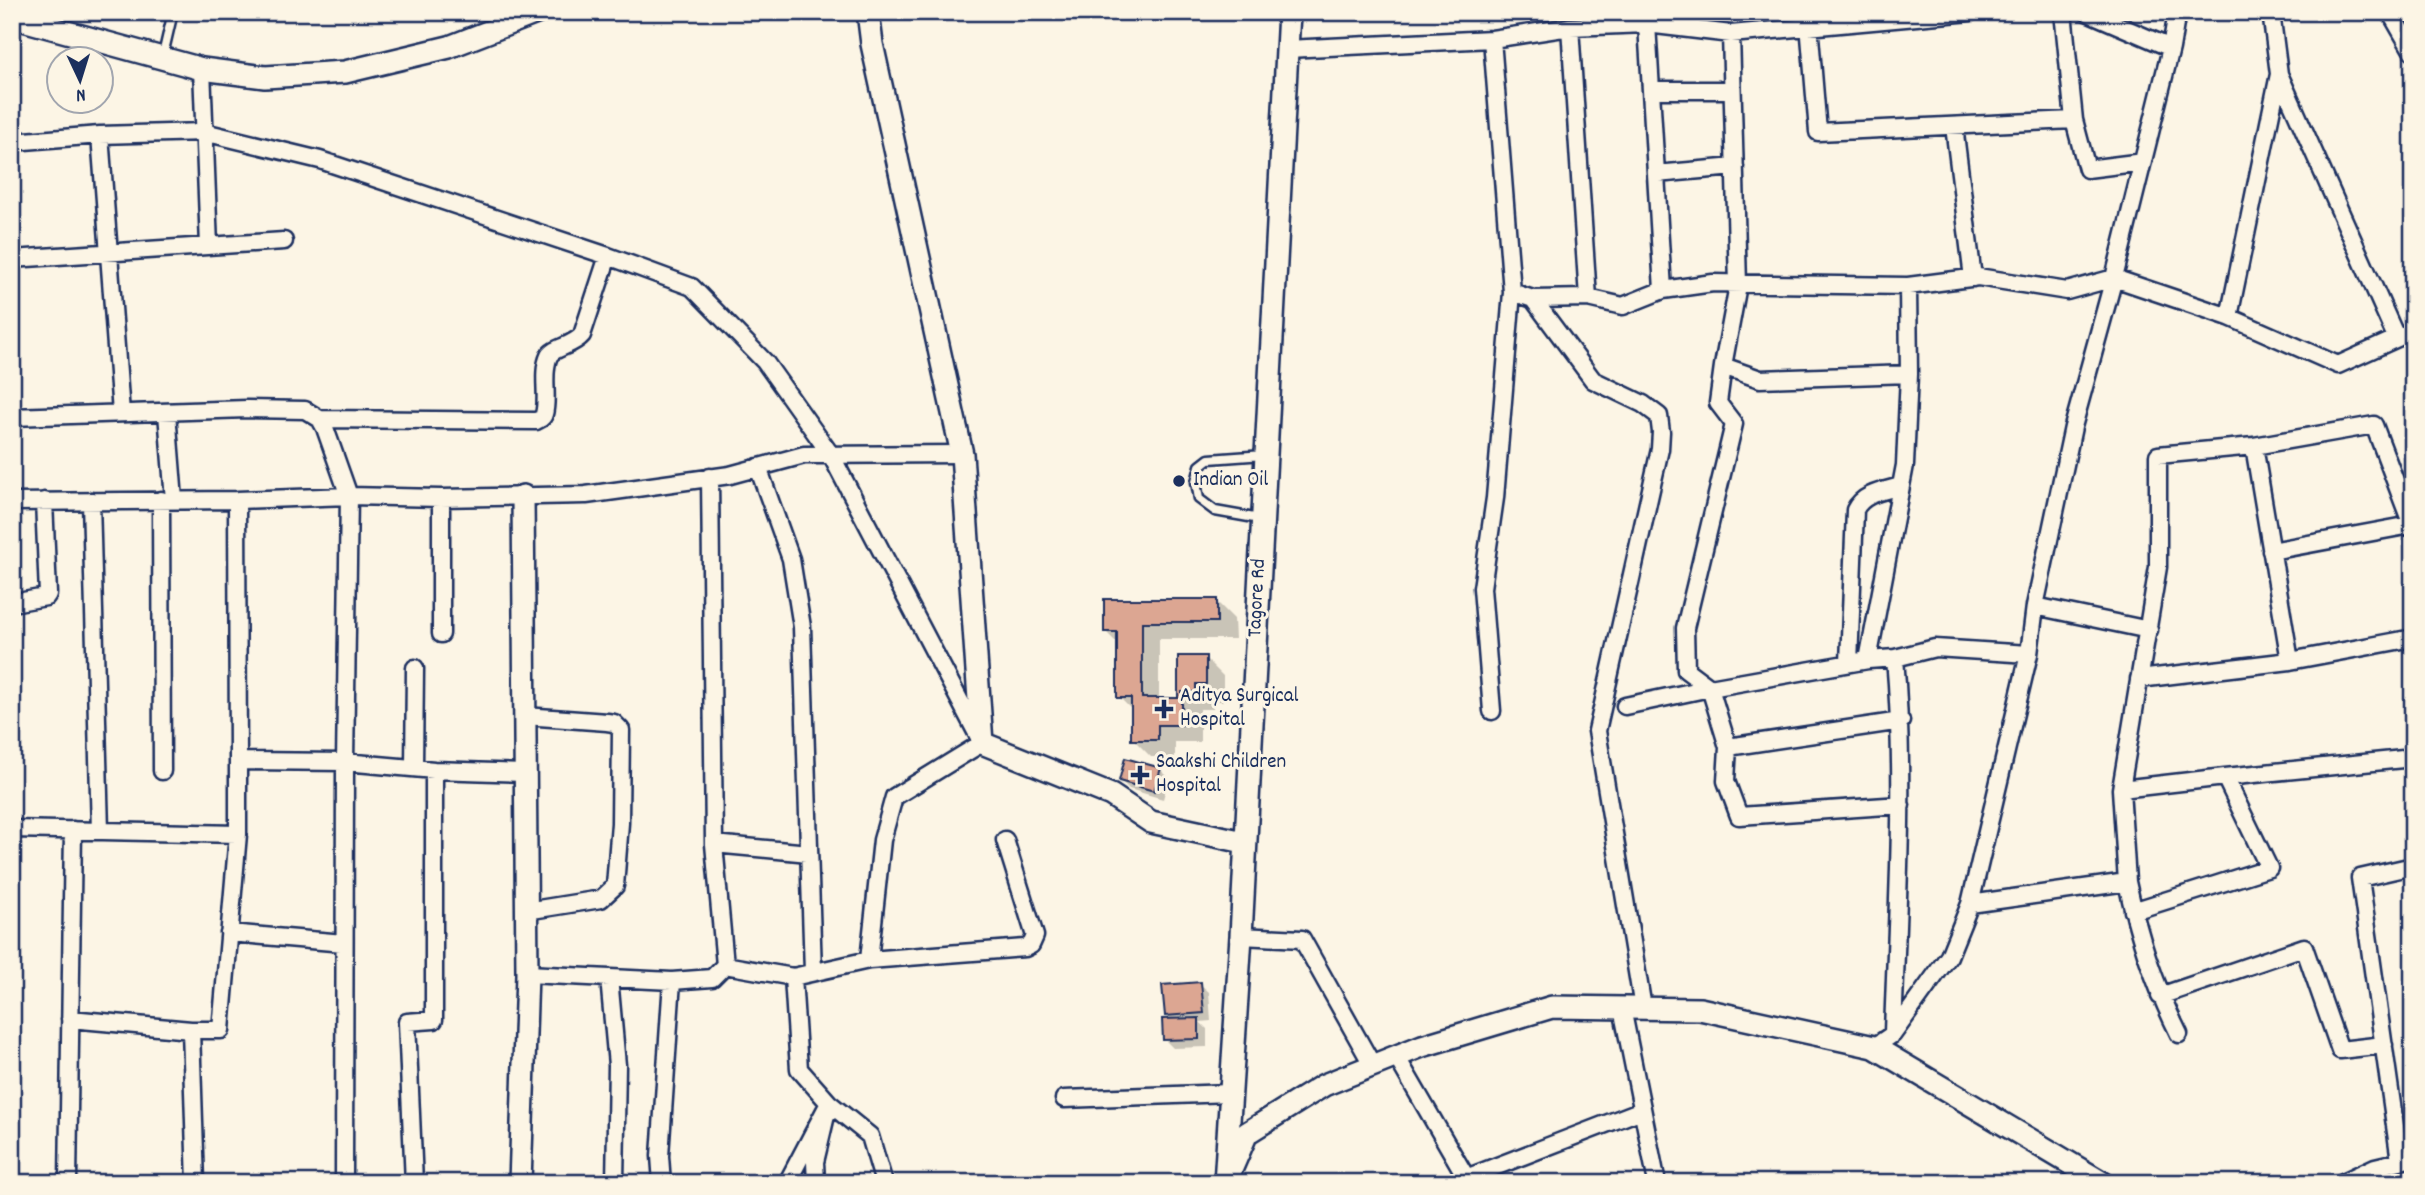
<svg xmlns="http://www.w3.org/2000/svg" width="2425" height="1195" font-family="Dekko,sans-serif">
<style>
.shadow{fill:#0003}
.building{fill:#dca692;stroke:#1b2f5e;stroke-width:2}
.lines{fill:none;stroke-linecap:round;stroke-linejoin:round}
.lane-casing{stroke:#1b2f5e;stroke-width:13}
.street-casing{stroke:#1b2f5e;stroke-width:21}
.secondary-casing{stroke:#1b2f5e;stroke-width:26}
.lane{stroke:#fcf5e5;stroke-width:8}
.street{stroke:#fcf5e5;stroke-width:16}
.secondary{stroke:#fcf5e5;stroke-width:21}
.poi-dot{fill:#1b2f5e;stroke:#fcf5e5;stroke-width:2.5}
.labels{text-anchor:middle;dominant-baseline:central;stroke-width:6;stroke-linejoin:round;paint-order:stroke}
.poi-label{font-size:21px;fill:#1b2f5e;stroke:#fcf5e5;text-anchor:start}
.street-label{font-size:21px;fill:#1b2f5e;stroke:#fcf5e5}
</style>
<rect width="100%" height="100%" fill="#fcf5e5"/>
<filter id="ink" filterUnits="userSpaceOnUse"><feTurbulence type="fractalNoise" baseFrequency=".0143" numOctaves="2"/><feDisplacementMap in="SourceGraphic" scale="14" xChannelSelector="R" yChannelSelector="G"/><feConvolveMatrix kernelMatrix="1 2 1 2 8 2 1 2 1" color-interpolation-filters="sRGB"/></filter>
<g filter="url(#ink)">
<path class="shadow" d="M1216,601L1234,619L1235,639H1159V700H1180V658H1205L1223,676V701H1213V709H1200V742H1175V757H1151L1133,739V711L1119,697V645L1106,632Z
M1160,769L1169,778L1163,799L1129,789L1121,781Z
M1200,984L1209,992L1211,1021L1200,1022L1207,1029V1047L1173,1048L1165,1040L1172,1021L1166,1016Z"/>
<path class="building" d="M1104,599H1217V622H1142V698H1178V656H1206V684H1196V692H1182V725H1158V740H1131V698H1117V632H1104Z
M1125,758L1161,768L1154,791L1119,781Z
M1201,982L1204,1013L1165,1016L1162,985Z
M1199,1018V1039L1163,1040L1162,1019Z"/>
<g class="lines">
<defs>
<path id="lane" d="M163,55L173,12
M1260,519L1215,511L1199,499L1196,482L1200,466L1209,459L1264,455"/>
<path id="street" d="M1808,12L1818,132L2074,120L2087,169L2143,162
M2063,12L2074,120
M2087,12L2171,48
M2390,12L2413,52
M1647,24L1663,290
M1570,27L1588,298
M1287,49L1492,39L1570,27L1647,24L1731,34L1971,12
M202,69L209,246
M2279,74L2396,337
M1651,90H1732
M1954,126L1973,278
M100,135L121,413
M12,142L100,135L204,132L320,160L608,256L692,287L765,362L831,455L982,743L894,797L882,840L869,960L793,977
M1656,174L1735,167
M12,259L284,241
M1908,286L1909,374
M1512,292L1533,299L1588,298L1623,306L1663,290L1713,283L1908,286L1978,277L2067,291L2114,278L2229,317L2338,365L2413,331
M1533,299L1593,380L1643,404L1659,416L1661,432L1660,449L1597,731L1643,1008
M2229,317L2279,74L2271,12
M1723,366L1738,285L1731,34
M167,413L174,500
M12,417L247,409L305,410L320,419L325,428L349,496L345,762L344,1183
M320,419L536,421C540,419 543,419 544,414C549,397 541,373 549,356C554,347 573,346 582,335L608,256
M2254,446L2290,661
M758,467L791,559L802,627L813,972
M161,500L162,771
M237,500L238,761
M91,501L100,831
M12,502L237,500L349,496L441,498L586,495L730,475L804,455L962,454
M2271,551L2411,525
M12,603L46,597L48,594L44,501
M2035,606L2149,630
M441,634V498
M1868,660L1905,465L1909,374L1760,379L1723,366L1718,403L1734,424L1685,628L1686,670L1710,688L1868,660L1895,658L1935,648L2029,654
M1849,663L1855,510C1863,493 1884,491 1901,486
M2139,679L2290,661L2413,638
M1625,706L1710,688L1728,747L1726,781L1739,816L1901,805
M1492,711L1482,588L1495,498L1512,292L1492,39
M525,716L607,722L614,723L621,730L620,823L615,886L601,899L526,911
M1728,747L1901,721
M414,768L415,668
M2225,777L2413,758
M2121,789L2225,777L2269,868L2133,911
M12,829L238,834V761L345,762L434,770L525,773
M714,844L809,853
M2127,882L2121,789L2158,567V455L2254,446L2374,425L2413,528
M1970,904L2127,882C2138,935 2155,986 2179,1034
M229,933L344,943
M1241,936L1302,939L1373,1066
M869,960L1025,948L1031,945L1035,936L1005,840
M725,965L793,977L799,1069L829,1103L815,1162L816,1183
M527,974L672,981
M609,978L617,1065L615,1183
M2160,996L2304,947L2340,1050L2384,1045
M1622,1008L1657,1183
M70,1019L191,1030H221L238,834
M191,1030L196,1183
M1893,1033C1897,908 1906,783 1895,658
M1874,1047L1893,1034L1949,956L1970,904L2029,654L2035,606L2073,427L2114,278L2171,48L2177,12
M1396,1056L1466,1177
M1064,1099L1230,1093
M2400,1161L2360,878L2413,866
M68,1183L73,830
M414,1183L407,1022L434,1020V770
M662,1183L660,1156L672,981L712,978L725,965L714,844L710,477
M787,1183L829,1103L870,1136L884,1183
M1453,1183L1642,1110
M2341,1183L2375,1167L2413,1158"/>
<path id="secondary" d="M868,12L872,44L962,454L982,743L1111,795L1151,822L1244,842
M12,17L202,69L265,77L345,72L449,47L539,12
M1231,1170L1247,1133L1324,1085L1422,1046L1552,1007L1700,1009L1874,1047L2103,1183
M520,1183L527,974L523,496
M1225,1183L1241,936L1289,12"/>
</defs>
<use href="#lane" class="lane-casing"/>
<use href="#street" class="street-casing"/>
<use href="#secondary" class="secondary-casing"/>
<use href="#lane" class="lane"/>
<use href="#street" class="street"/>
<use href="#secondary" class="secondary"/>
</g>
</g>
<g class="poi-dot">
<circle cx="1179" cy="481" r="7"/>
<path d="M1160.5 698.5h7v7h7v7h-7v7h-7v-7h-7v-7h7z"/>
<path d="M1136.5 764.5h7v7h7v7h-7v7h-7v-7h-7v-7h7z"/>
</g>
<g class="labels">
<g class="poi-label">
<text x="1193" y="481">Indian Oil</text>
<text x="1180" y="697">Aditya Surgical<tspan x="1180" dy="24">Hospital</tspan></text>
<text x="1156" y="763">Saakshi Children<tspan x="1156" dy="24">Hospital</tspan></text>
</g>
<g class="street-label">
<text transform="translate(1258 598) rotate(-87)">Tagore Rd</text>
</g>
</g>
<rect width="2425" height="1195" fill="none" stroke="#fcf5e5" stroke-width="42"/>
<rect x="21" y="21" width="2383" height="1153" fill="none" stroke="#1b2f5e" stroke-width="2.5" filter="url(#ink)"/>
<g transform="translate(80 80) rotate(176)"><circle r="33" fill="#fcf5e5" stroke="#a2a6af" stroke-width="2"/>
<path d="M0-5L12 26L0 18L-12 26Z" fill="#1b2f5e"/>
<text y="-10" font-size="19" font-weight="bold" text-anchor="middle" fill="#1b2f5e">N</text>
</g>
</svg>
